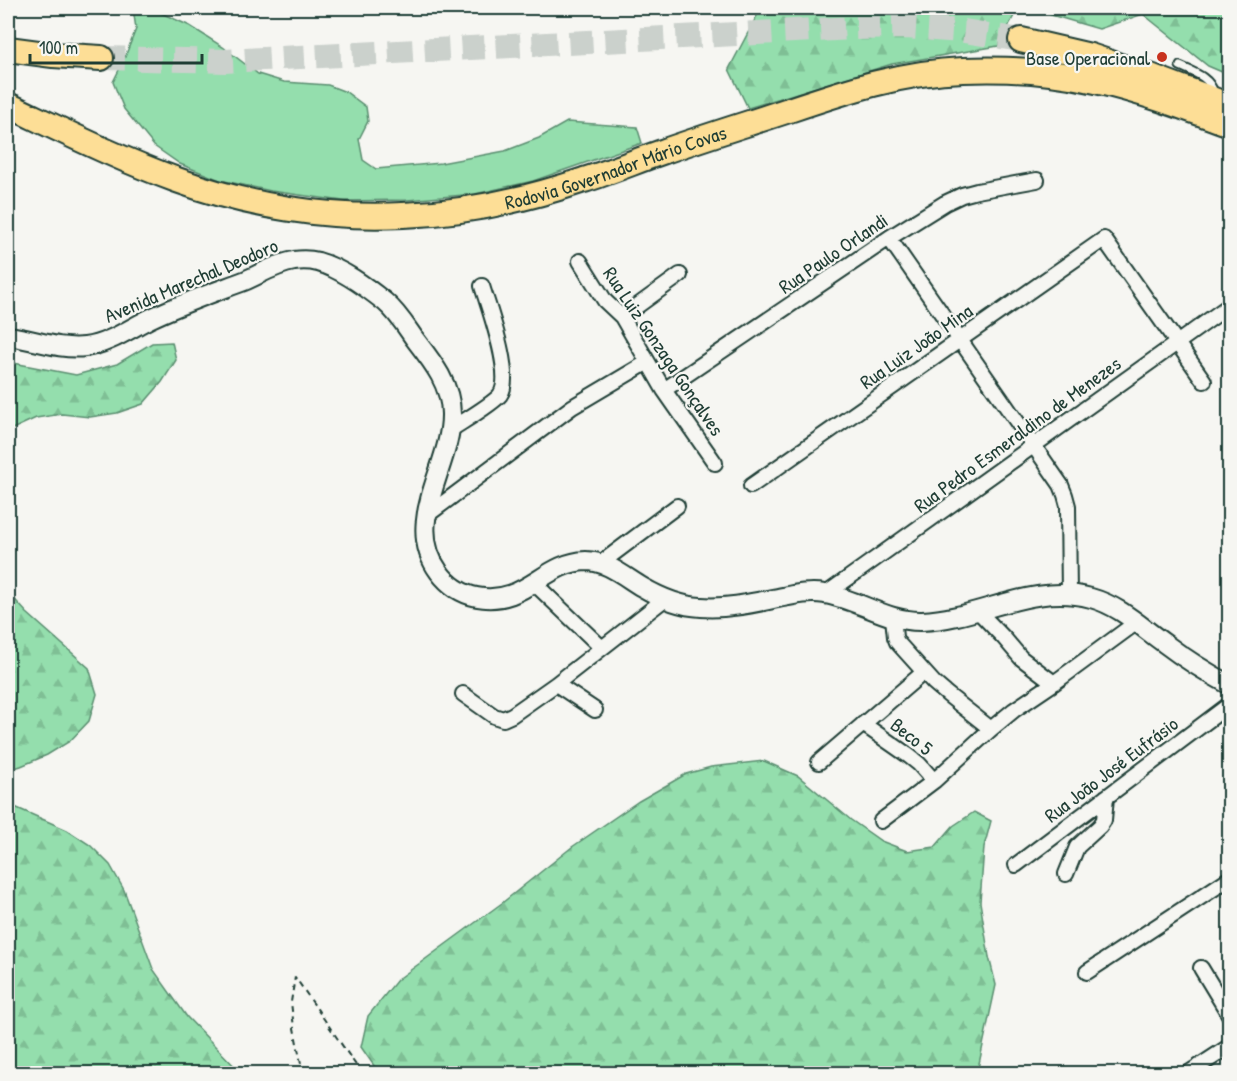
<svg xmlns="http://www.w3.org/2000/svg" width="1237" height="1081" font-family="'Patrick Hand',sans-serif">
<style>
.green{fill:#94dead;stroke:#5a8e70;stroke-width:1.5}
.forest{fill:url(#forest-firs);stroke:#5a8e70;stroke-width:1.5}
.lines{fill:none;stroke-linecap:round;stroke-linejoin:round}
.highway-tunnel{stroke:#cbd1cc;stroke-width:24;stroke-dasharray:24 12;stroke-linecap:butt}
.lane-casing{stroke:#1f3d34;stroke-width:11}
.street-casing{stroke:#1f3d34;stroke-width:18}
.secondary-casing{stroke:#1f3d34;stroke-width:22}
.highway-casing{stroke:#1f3d34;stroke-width:28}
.path{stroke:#1f3d34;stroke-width:2;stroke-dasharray:6 4.5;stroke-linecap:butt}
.lane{stroke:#f6f6f2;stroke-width:7}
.street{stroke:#f6f6f2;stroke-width:14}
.secondary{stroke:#f6f6f2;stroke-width:18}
.highway{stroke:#fdde96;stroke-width:24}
.poi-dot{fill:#c8321e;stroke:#f6f6f2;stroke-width:2}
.labels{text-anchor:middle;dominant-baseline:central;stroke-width:4.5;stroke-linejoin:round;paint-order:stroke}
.poi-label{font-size:20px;fill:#1f3d34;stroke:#f6f6f2;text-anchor:end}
.street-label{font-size:20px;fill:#1f3d34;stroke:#f6f6f2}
</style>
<defs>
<pattern id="forest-firs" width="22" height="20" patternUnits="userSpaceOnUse" patternTransform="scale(1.5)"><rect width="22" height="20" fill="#94dead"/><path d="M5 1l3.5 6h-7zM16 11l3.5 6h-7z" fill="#7fbf95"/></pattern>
</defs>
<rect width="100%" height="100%" fill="#f6f6f2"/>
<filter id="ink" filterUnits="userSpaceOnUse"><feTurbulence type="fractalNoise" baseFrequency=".0167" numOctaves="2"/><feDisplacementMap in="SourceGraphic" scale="12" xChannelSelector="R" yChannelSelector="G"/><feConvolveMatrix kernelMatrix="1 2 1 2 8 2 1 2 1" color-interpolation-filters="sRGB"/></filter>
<g filter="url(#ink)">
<path class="green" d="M133,8H150L190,26L223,47L258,74L284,82L328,85L346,92L366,107L368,121L359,139L363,160L376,169L441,163L505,151L539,138L567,122L637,127L642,143L533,181L475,194L407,200L343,201L271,191L220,180L180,164L154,146L124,109L113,82L123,62L136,29Z"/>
<path class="forest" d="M761,8H1018L998,46L892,64L748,108L729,69Z
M1027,8H1229V75L1208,66L1143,14L1099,29Z
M172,342L176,360L162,382L143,404L117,413L90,417L62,414L36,418L8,431V362L76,375L117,364L152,343Z
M8,592L27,613L89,668L97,694L89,721L70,741L47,755L21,766L8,770Z
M764,761L798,776L851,820L881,841L907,851L935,847L953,826L974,812L991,821L984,847L980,902L989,957L996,985L977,1073L570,1074L556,1070L545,1074L379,1073L361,1047L368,1016L397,980L502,903L572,847L639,801L686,774L711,767Z
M8,804L67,830L90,845L110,865L124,890L153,969L187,1017L241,1073H8Z"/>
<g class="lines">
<path class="highway-tunnel" d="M101,58L225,61L852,28L906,27L964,31L1021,40"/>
<defs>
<path id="lane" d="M1180,66C1193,72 1210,77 1214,93"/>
<path id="street" d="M889,238L1061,485L1065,495L1068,506L1069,595
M580,261L605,301L622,317L664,390L715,463
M622,317L680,275
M664,390L889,238L945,203L962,195L977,191L1037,180
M450,430C462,422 493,404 500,395C514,376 489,309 482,286
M751,486L1104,239L1204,381
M426,516L572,407L648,362
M601,563L677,506
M534,583L602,648
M826,594L1230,305
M977,610L1004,638L1021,658L1054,683
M893,618L895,637L897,642L934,683L948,695L991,729
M556,684L595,710
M463,694L494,716L503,719L512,715L556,684L666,598
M863,724L909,756L919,764L934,781
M819,762L924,672
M881,821L934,781L991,729L1014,710L1054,683L1137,622
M1016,865L1230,704
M1066,874L1077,847L1100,826L1104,820L1106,797
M1201,968L1230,1016
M1087,972L1230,878
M1187,1074L1230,1046"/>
<path id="secondary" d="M8,336C33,339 59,350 85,347C108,344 129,329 149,319C180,304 212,293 244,281C260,274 276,264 294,261C302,260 310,260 318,262C342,269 365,286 385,302C397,312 405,325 414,338C431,360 451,384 451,414C452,466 402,522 439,572C448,584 461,594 477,597C525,606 544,562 586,561C607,561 625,577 642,587C659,597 680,606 701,607C727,609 753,603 778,598C793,595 809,591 825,594C858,599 887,622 922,621C979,619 1033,582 1091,598C1120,606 1140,626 1164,643C1185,659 1206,672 1230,685"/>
<g id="highway">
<path d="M1021,40L1090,56L1153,77L1230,106"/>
<path d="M8,49L53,55L101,58"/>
<path id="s1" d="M8,105C63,131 119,159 177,180C248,206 327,219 403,215C464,213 525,200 584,180C610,172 636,161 662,152C704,137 747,124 789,110C845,91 903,72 963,70C1007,68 1052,71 1096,81C1141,91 1186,108 1230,124"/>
</g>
</defs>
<use href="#lane" class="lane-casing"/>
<use href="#street" class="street-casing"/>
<use href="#secondary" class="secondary-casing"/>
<use href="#highway" class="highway-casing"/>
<path class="path" d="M303,1074L294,1028L291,1002L295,977L362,1074"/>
<use href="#lane" class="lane"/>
<use href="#street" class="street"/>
<use href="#secondary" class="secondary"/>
<use href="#highway" class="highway"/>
</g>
</g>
<circle class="poi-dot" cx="1162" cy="57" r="6"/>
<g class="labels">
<g class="poi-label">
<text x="1150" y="57">Base Operacional</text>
</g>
<g class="street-label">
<text stroke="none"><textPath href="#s1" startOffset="634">Rodovia Governador Mário Covas</textPath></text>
<text transform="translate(833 253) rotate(-34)">Rua Paulo Orlandi</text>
<text transform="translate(191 280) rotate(-23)">Avenida Marechal Deodoro</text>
<text transform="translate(916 346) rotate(-35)">Rua Luiz João Mina</text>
<text transform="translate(664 351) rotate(56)">Rua Luiz Gonzaga Gonçalves</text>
<text transform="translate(1017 434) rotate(-36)">Rua Pedro Esmeraldino de Menezes</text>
<text transform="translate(912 736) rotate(38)">Beco 5</text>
<text transform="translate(1111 769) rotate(-37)">Rua João José Eufrásio</text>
</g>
</g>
<rect width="1237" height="1081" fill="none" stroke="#f6f6f2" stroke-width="30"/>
<rect x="15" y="15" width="1207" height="1051" fill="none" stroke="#1f3d34" stroke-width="2" filter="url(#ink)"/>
<path d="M30 54v9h172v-9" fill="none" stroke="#1f3d34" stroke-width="3"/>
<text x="39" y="54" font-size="18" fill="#1f3d34" stroke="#f6f6f2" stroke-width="4.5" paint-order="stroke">100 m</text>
</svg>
